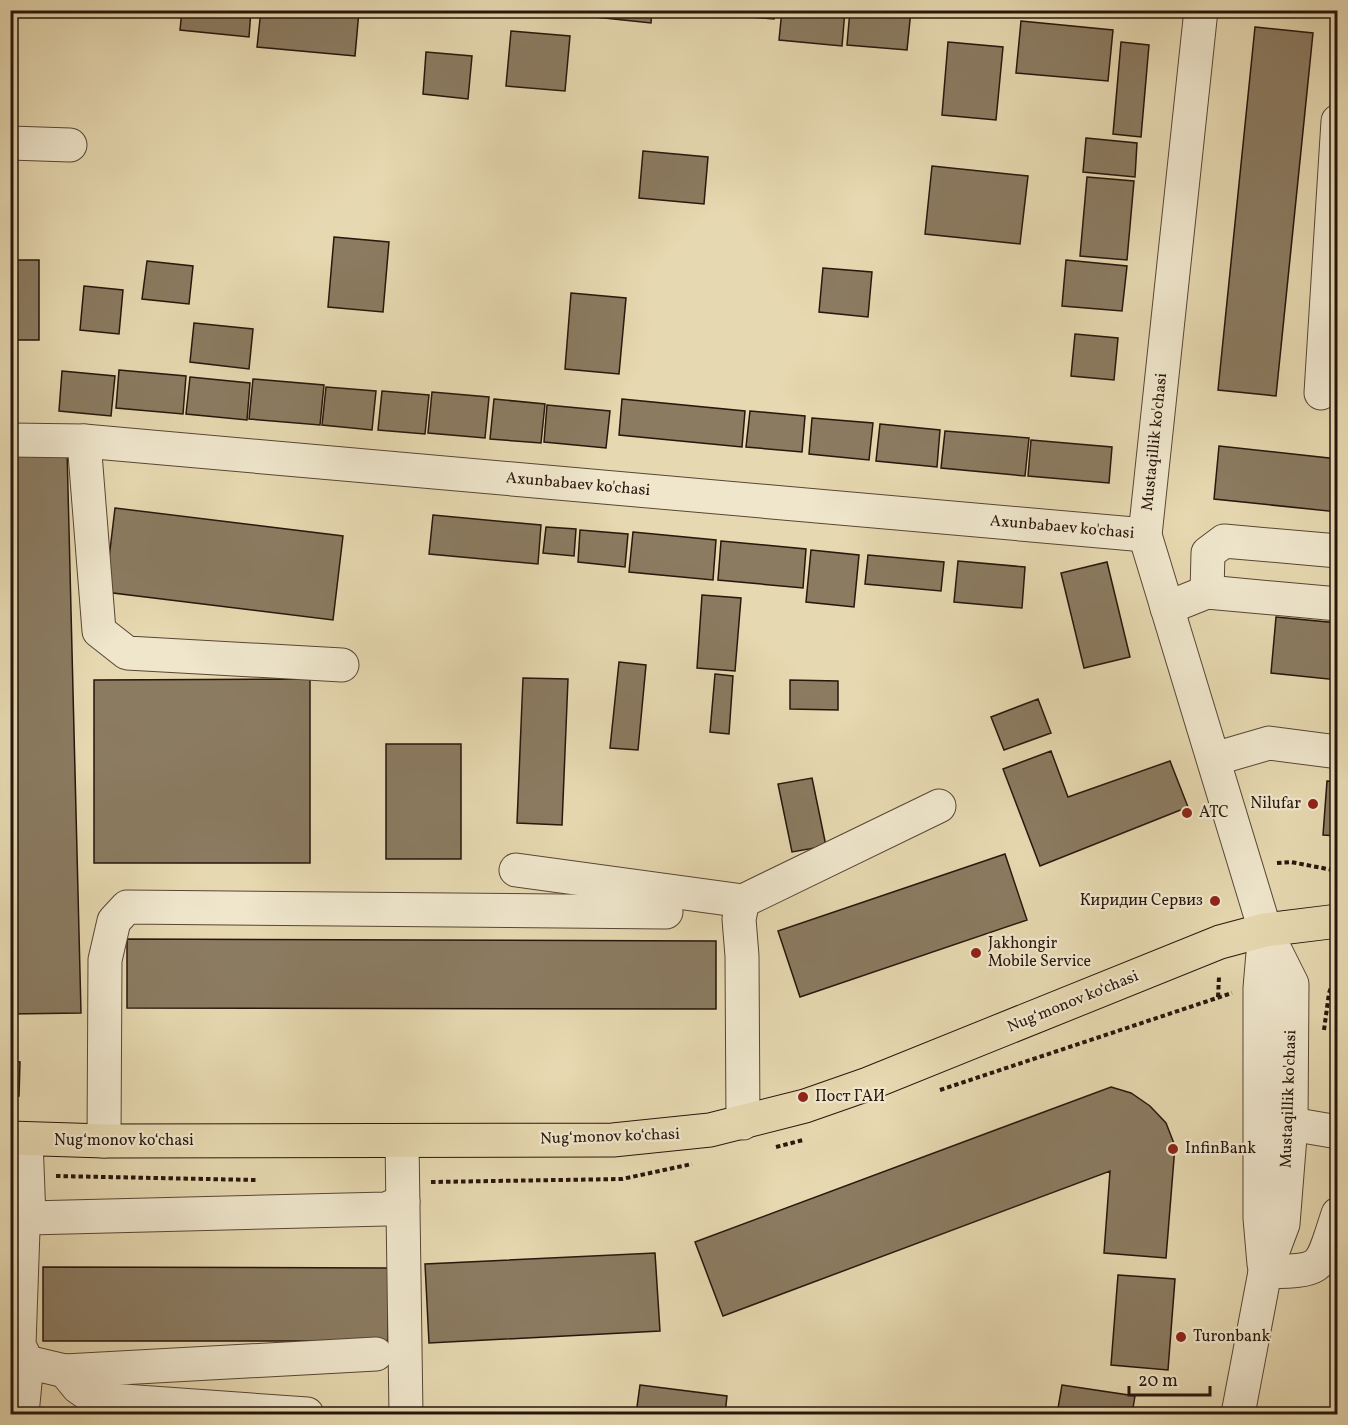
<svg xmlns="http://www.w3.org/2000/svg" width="1348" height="1425" font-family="Vollkorn,serif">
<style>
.building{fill:#8b7b61;stroke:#29160c;stroke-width:1.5}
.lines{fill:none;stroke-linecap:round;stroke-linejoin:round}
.minor-casing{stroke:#584635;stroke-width:35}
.major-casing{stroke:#29160c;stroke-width:35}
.path{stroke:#29160c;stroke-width:4;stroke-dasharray:4.5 3;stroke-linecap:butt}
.minor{stroke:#efe6cc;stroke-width:33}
.major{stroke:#e6d8b0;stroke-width:33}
.poi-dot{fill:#8f2418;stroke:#efe6cc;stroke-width:2}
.labels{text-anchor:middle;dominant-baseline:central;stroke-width:4.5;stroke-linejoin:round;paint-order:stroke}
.street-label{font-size:16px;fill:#29160c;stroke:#efe6cc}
.poi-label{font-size:16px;fill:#29160c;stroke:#efe6cc;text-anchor:start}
</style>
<rect width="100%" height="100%" fill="#e6d8b0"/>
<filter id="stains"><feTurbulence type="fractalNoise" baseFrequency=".00333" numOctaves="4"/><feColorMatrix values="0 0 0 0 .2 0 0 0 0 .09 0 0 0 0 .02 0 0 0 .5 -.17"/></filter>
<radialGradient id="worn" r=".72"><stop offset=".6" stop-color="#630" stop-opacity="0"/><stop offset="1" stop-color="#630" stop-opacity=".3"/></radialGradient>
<path class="building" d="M182,10H251L249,37L180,30Z
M261,10L359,11L355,56L257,47Z
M595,10H652L651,23L595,17Z
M751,10H775L774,19L751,17Z
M782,10H845L842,46L779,40Z
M850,10H911L907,50L847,45Z
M1021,21L1113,30L1108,81L1016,73Z
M1255,27L1313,33L1276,396L1218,390Z
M511,31L570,36L565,91L506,86Z
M948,42L1003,47L996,120L942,115Z
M1121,42L1149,45L1141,137L1113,134Z
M426,52L472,56L468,99L423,94Z
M1086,138L1137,143L1135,177L1083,172Z
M643,151L708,157L704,204L639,198Z
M932,166L1028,176L1020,244L925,234Z
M1087,177L1134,181L1127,260L1080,256Z
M10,220L12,260H39V340H10Z
M334,237L389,242L383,312L328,307Z
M1066,260L1127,266L1122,311L1062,306Z
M147,261L193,266L189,304L142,299Z
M823,268L872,272L868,317L819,312Z
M84,286L123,290L119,334L80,330Z
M571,293L626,298L619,374L565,369Z
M194,323L253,329L249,369L190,362Z
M1075,334L1118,338L1114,380L1071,376Z
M119,370L186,376L183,414L116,408Z
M62,371L115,376L111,416L59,411Z
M190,377L250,383L247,420L186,414Z
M253,379L324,385L320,425L249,419Z
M326,387L376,391L372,430L322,425Z
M382,391L429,395L425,434L378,430Z
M432,392L489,397L485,438L428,433Z
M494,399L545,404L541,443L490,439Z
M622,399L745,411L742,447L619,435Z
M547,405L610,411L606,448L544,442Z
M750,411L805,416L802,452L746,447Z
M812,418L873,423L869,460L809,454Z
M880,424L940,430L937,467L876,461Z
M945,431L1029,438L1025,476L941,468Z
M1031,440L1112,447L1109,483L1028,476Z
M1219,446L1338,459V512L1214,499Z
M67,449L81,1013L10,1014V450Z
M115,508L343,536L333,620L105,592Z
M433,515L541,525L538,564L429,554Z
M546,527L576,529L574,556L543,553Z
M580,530L628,534L625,567L578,562Z
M633,532L716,540L713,580L629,572Z
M721,541L806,549L803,588L718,580Z
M811,550L859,555L854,607L806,602Z
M868,555L944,562L941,591L865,584Z
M958,561L1025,567L1022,608L954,602Z
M1107,562L1130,657L1084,668L1061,573Z
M702,595L741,598L735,671L697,668Z
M1276,617L1338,623V680L1271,673Z
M619,662L646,665L638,750L610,748Z
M715,674L733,676L729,734L710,732Z
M523,678L568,679L562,825L517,823Z
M310,679V863H94V680Z
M790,680L838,681V710L790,709Z
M1038,699L1051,733L1004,750L991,717Z
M386,744H461V859H386Z
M1051,751L1068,797L1170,761L1188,807L1040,866L1003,769Z
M812,778L826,846L792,852L778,784Z
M1327,781L1338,782V836L1323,835Z
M1005,854L1027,920L800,997L778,931Z
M127,939L716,941V1009L127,1008Z
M10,1061L20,1062L19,1096H10Z
M1111,1087L1131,1093L1150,1106L1166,1123L1175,1146L1166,1258L1104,1253L1110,1171L723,1316L695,1242Z
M655,1253L660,1331L429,1343L425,1264Z
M43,1267L388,1268V1341H43Z
M1118,1275L1175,1279L1168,1370L1111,1365Z
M640,1385L727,1396L725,1414H636Z
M1062,1385L1135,1396L1132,1414H1057Z"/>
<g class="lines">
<defs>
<g id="minor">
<path d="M1201,10L1145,535L1265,930L1292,984L1291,1124L1283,1224L1265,1272L1238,1414"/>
<path d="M10,143L70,145"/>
<path d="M1321,393L1338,121"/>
<path id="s1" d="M10,440L84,441L1145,535"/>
<path d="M84,441L99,631L127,653L342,665"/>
<path d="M1207,592L1208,553L1224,541L1338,551"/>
<path d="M1167,608L1207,592L1338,604"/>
<path d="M1214,759L1269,743L1338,752"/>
<path d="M516,870L743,901"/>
<path d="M743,1123L742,956L739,919L743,901L939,806"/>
<path d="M1291,1124L1338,1132"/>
<path d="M26,1140L29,1218L23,1230L19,1345L27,1362L65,1371L376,1354"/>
<path d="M104,1141L105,960L114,921L127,907L666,912"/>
<path d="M402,1141L406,1414"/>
<path d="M29,1218L386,1209L403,1202"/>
<path d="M1264,1264L1260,1218V988L1265,930"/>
<path d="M1265,1272C1326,1270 1319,1271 1338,1214"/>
<path d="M65,1371L78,1387L95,1399L307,1414"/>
<path d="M22,1414L27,1362"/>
</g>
<path id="major" d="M10,1138L104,1141L613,1140L710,1130L805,1106L868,1084L1220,942L1265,930L1338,921"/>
</defs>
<use href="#minor" class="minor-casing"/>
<use href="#major" class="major-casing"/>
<path class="path" d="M1277,863L1291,862L1338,871
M1218,997L1219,977
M1324,1030L1329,993L1338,968
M940,1090L1232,993
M776,1147L803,1140
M56,1176L256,1180
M431,1182L622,1179L692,1164"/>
<use href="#minor" class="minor"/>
<use href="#major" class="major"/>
</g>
<g class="poi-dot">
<circle cx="1313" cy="804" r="6"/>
<circle cx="1187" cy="813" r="6"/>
<circle cx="1215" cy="901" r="6"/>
<circle cx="976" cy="953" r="6"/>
<circle cx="803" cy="1097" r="6"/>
<circle cx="1173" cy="1149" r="6"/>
<circle cx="1181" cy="1337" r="6"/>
</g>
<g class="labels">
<g class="street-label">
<text transform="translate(1155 442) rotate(-84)">Mustaqillik ko'chasi</text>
<text stroke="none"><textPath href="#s1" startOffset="570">Axunbabaev ko'chasi</textPath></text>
<text stroke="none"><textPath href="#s1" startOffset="1056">Axunbabaev ko'chasi</textPath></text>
<text transform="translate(1073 1002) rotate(-22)">Nugʻmonov koʻchasi</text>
<text transform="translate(1289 1099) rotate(-88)">Mustaqillik ko'chasi</text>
<text transform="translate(610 1137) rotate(-2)">Nugʻmonov koʻchasi</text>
<text x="124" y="1141">Nugʻmonov koʻchasi</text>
</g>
<g class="poi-label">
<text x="1301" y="804" text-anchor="end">Nilufar</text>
<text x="1199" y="813">АТС</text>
<text x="1203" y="901" text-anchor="end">Киридин Сервиз</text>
<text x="988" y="944">Jakhongir<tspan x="988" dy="18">Mobile Service</tspan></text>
<text x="815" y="1097">Пост ГАИ</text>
<text x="1185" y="1149">InfinBank</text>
<text x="1193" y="1337">Turonbank</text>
</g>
</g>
<rect width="1348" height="1425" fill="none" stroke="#e6d8b0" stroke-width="36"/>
<rect x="12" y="12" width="1324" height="1401" fill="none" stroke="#29160c" stroke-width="3"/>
<rect x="18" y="18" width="1312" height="1389" fill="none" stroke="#29160c" stroke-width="1.5"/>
<path d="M1129 1386v9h81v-9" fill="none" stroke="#29160c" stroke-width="3"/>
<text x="1138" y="1386" font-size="18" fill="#29160c" stroke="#efe6cc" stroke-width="4.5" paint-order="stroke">20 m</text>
<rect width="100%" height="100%" filter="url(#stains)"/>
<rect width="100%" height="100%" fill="url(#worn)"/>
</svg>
